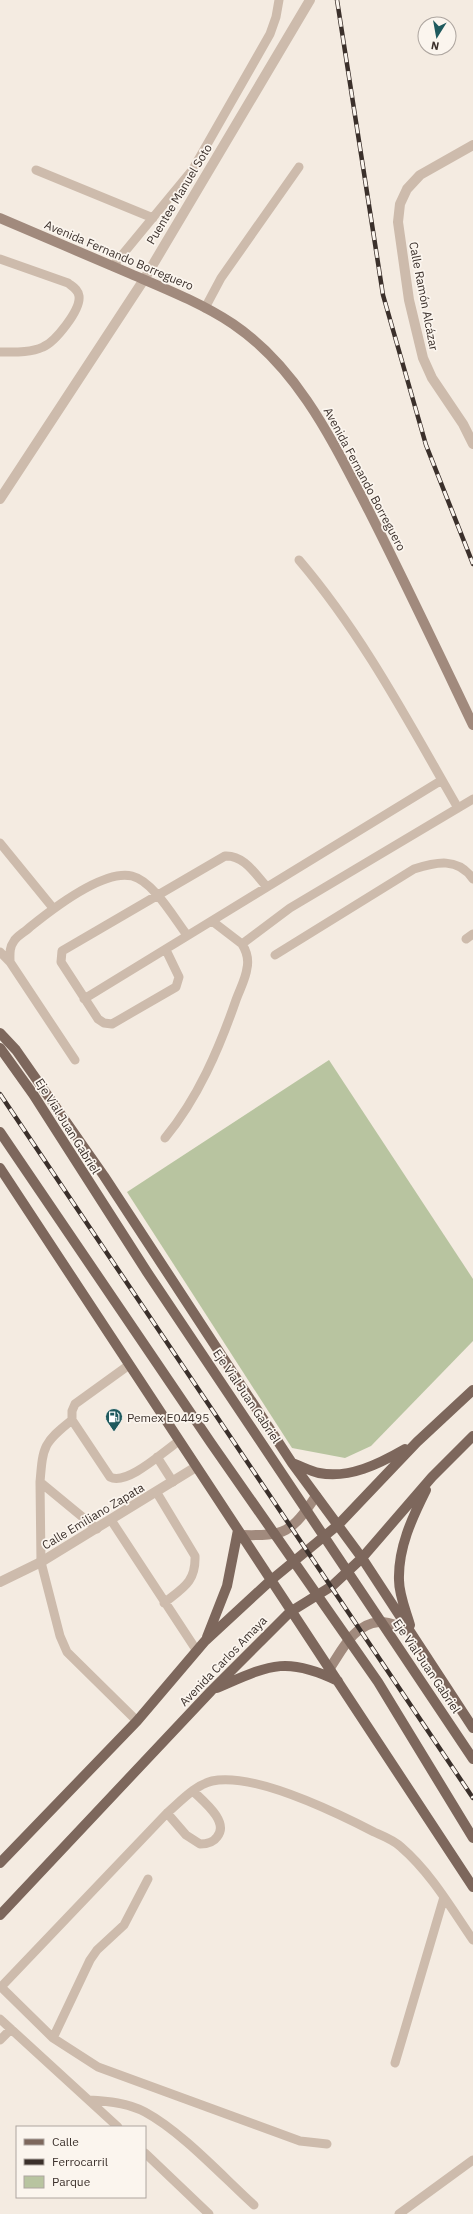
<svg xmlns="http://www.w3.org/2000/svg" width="473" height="2214" font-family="'IBM Plex Sans',sans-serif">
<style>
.green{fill:#b8c4a0}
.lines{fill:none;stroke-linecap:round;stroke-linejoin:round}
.lane{stroke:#cdbbac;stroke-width:9}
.street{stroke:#cdbbac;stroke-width:10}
.secondary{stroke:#a18a7d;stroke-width:10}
.primary{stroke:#7d675c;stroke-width:10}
.rail-casing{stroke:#3b302b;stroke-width:4.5}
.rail{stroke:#fbf5ee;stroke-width:3;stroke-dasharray:9;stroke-linecap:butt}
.labels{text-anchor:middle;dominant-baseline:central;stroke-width:3.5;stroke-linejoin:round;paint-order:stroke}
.street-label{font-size:12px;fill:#3b302b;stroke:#fbf5ee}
.poi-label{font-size:12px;fill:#3b302b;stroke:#fbf5ee;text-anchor:start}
</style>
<rect width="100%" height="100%" fill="#f4ebe1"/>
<path class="green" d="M329,1060L473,1279V1341L371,1446L345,1458L292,1448L127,1192Z"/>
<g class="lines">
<path class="lane" d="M36,170L153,218
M0,259L68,283C73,287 78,289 79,296C81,310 55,342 43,347C30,353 14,352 0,352
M113,266L193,169L270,34L276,17L279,0
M205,308L221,278L299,167
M299,560C363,635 409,723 458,808
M0,843L53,908
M212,921L242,944
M466,939L473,934
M166,950L179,977L176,987L112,1024L104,1023L98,1019L61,962L62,951L225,856C244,855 255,874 267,887
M0,952L10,962
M275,955L414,869C436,862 458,857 473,879
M84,999L442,780
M75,1060L10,962C10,954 9,948 14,941C17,936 25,932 30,927C51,910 103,869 132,876C153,881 174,918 187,935
M165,1138C198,1098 219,1049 236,1000C240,989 246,978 247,968C249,959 247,952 242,944L290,908L473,799
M129,1365L75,1404L72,1411V1420L110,1477C127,1486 164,1451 179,1441
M157,1457L173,1482
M40,1482C43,1446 43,1443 72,1420
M157,1493L195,1556C196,1582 183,1588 164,1603
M111,1520L197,1651
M97,1529L40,1482L41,1562L60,1636L67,1652L137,1721
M167,1813L186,1835L200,1844C207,1844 213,1843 217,1837C230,1822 203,1801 193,1791
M0,1986L53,2038L98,2067L300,2141L327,2144
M1,1987L167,1813C180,1802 195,1785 212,1781C253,1772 337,1813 374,1832C383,1836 394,1840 401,1847C431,1873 451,1908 473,1940
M0,2019L118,2127
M53,2038L90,1960L97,1950L124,1925L148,1879
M0,2040L11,2029
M395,2063L444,1897
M89,2100C108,2101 128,2103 145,2112C182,2132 222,2176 254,2205
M145,2153L209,2214
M399,2214L473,2160"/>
<path class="street" d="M473,145L420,175L407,189L400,204L398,222L409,300L423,358L432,378L463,424L473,444
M0,499L145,278L310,0
M0,1582L41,1562L196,1467"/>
<path class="secondary" d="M0,218C44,237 87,255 131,274C166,289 201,303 233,324C299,369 333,442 369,511C405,582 439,654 473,725
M241,1535C286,1536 291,1533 316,1496
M330,1668C342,1650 354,1624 379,1622C388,1621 400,1627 409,1629"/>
<path class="primary" d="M0,1033L16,1050L104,1176L292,1463L362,1558L473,1728
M0,1048L33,1094L147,1272L473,1759
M0,1132L211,1443L378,1682L473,1838
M0,1168L473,1887
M292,1463C301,1466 310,1471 319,1473C349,1479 379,1464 405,1449
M410,1625C406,1611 399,1595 399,1580C398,1548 412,1518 426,1490
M207,1637L227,1586L238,1530
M217,1688C268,1666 285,1655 338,1681
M0,1863L137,1721L205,1641L270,1581L338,1525L417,1442L473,1390
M0,1915L211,1691L290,1612L332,1586L362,1558L432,1477L473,1436"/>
<defs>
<path id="rail" d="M337,0L383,295L426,445L473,564
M0,1094L473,1798"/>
</defs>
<use href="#rail" class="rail-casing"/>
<use href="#rail" class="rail"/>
</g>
<defs>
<symbol id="fuel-pin" viewBox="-11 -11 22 30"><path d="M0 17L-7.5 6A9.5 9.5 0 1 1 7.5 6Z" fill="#1f5a5e" stroke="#fbf5ee"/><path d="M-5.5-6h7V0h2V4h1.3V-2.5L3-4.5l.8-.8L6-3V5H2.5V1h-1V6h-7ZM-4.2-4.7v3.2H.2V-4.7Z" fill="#fff"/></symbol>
</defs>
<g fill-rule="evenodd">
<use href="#fuel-pin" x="104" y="1407" width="20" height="27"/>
</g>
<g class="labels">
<g class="street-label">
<text transform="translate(179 194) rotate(-59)">Puentee Manuel Soto</text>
<text transform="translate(119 255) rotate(23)">Avenida Fernando Borreguero</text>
<text transform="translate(424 296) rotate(79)">Calle Ramón Alcázar</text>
<text transform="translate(365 479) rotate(62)">Avenida Fernando Borreguero</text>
<text transform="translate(68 1126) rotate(58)">Eje Vial Juan Gabriel</text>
<text transform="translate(247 1396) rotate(56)">Eje Vial Juan Gabriel</text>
<text transform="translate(93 1516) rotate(-31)">Calle Emiliano Zapata</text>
<text transform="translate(223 1661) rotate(-46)">Avenida Carlos Amaya</text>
<text transform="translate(427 1666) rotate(56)">Eje Vial Juan Gabriel</text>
</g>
<g class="poi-label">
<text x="127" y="1417">Pemex E04495</text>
</g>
</g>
<rect x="16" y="2126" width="130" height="72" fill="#fbf5ee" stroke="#aea6a0"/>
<rect x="24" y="2139" width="20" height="6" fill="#7d675c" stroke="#aea6a0"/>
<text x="52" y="2146" font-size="12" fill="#3b302b">Calle</text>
<rect x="24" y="2159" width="20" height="6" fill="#3b302b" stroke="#aea6a0"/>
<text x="52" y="2166" font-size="12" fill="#3b302b">Ferrocarril</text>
<rect x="24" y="2176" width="20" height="12" fill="#b8c4a0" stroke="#aea6a0"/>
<text x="52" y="2186" font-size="12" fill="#3b302b">Parque</text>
<g transform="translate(437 36) rotate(191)"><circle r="19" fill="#fbf5ee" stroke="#aea6a0"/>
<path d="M0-3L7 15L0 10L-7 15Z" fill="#1f5a5e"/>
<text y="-6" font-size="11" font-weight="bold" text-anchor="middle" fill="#3b302b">N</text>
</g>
</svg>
